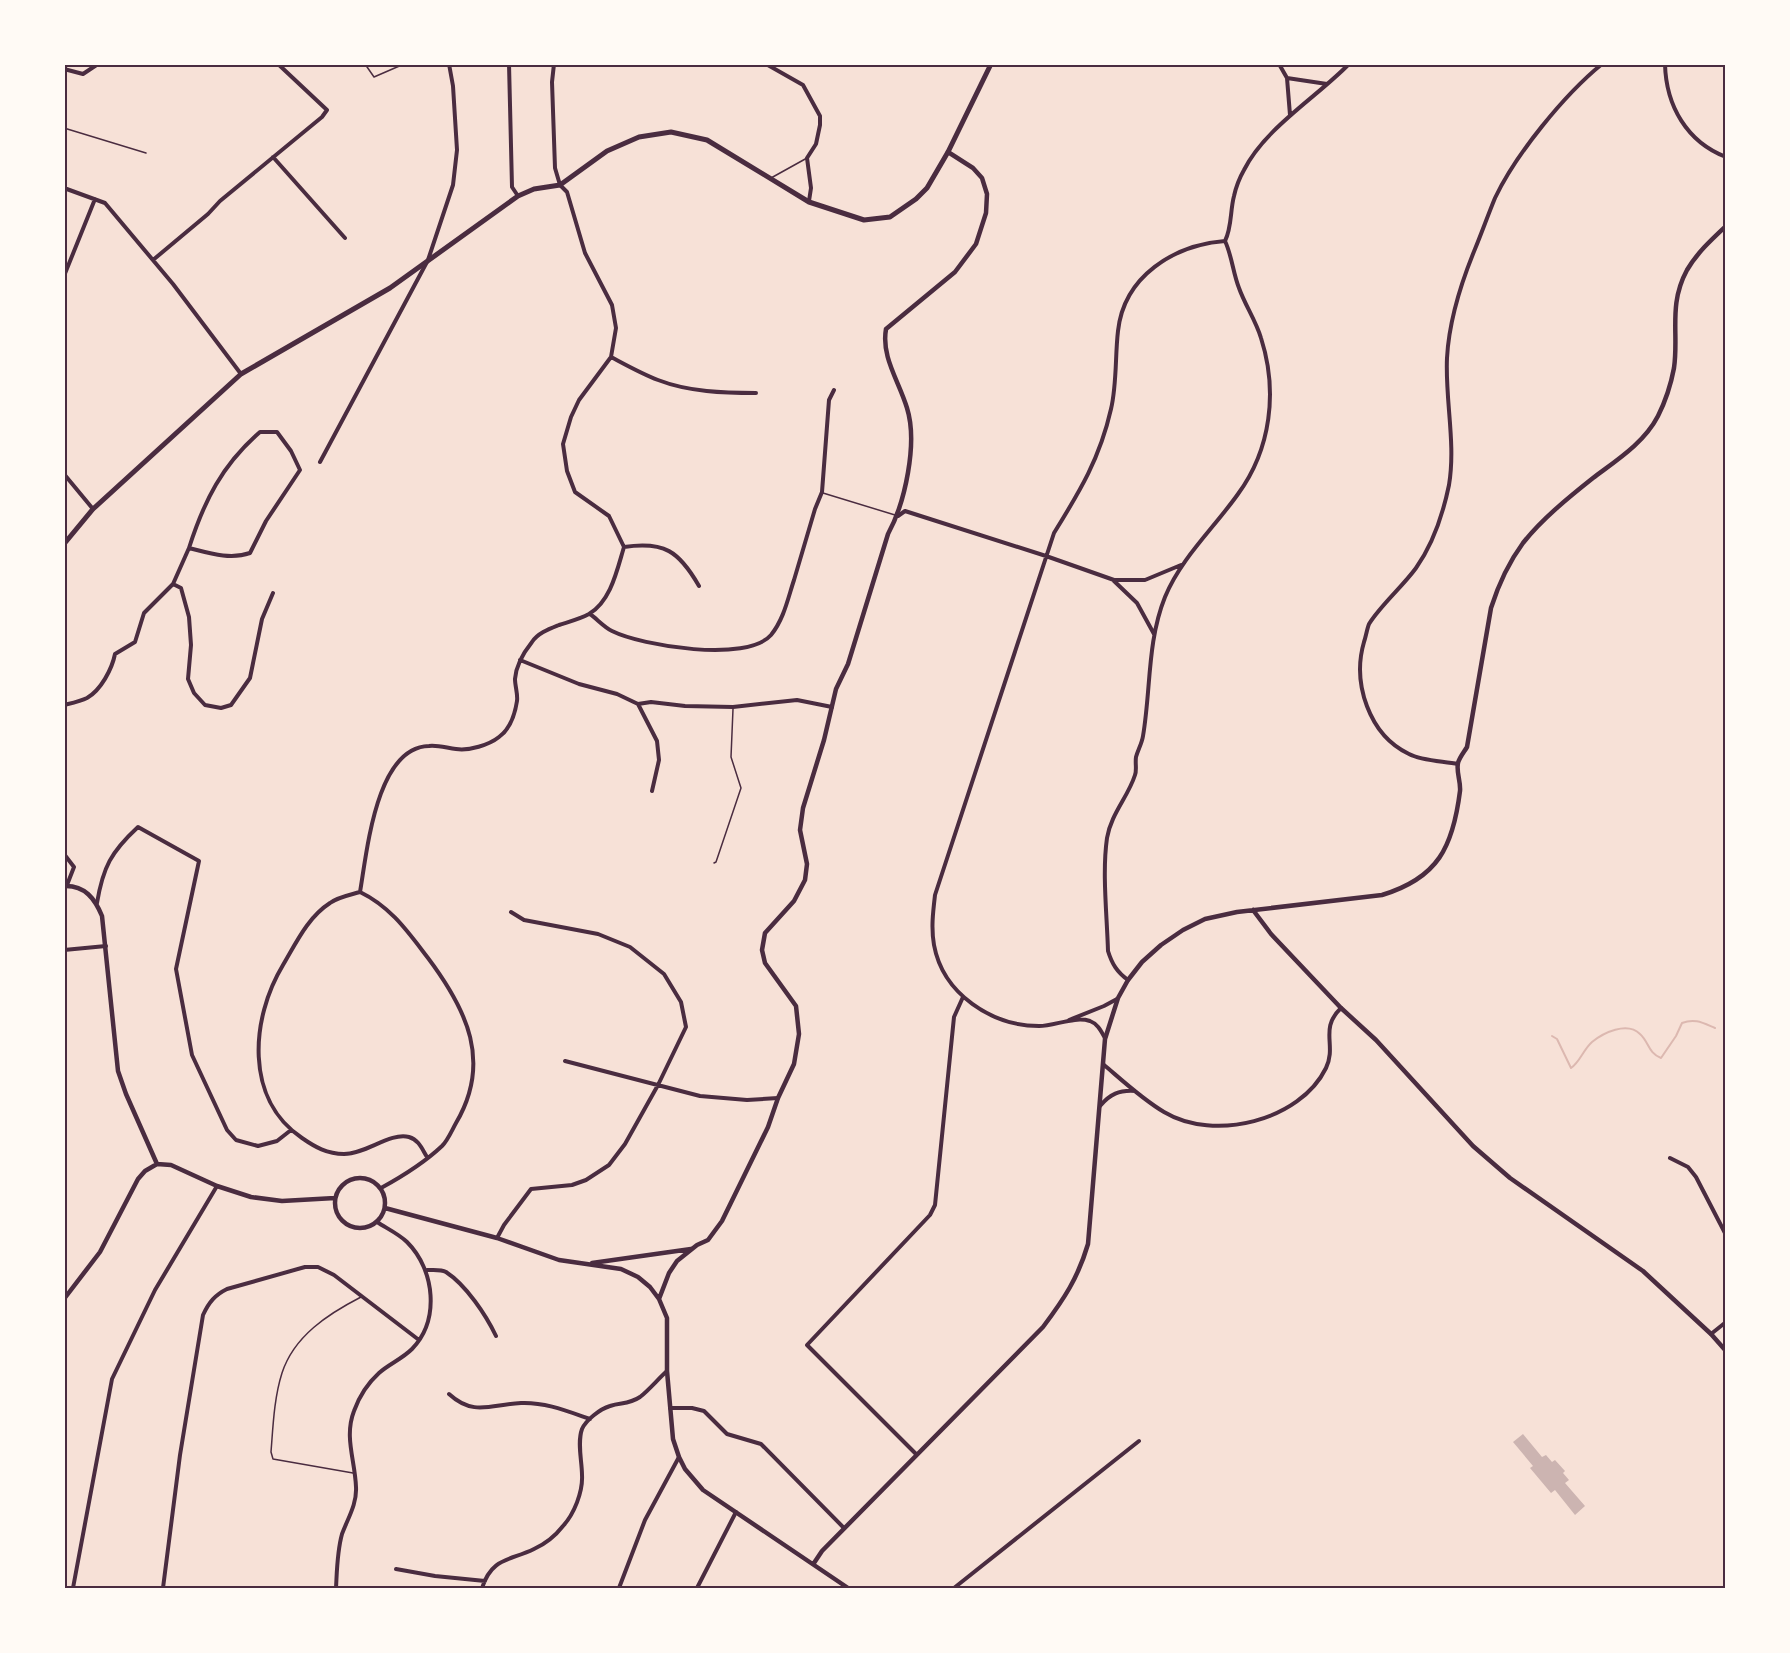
<svg xmlns="http://www.w3.org/2000/svg" width="1790" height="1653" font-family="'Varela Round',sans-serif">
<style>
.lines{fill:none;stroke-linecap:round;stroke-linejoin:round}
.stream{stroke:#dcb8b0;stroke-width:2}
.building{fill:#ccb4b1}
.service{stroke:#4a2c40;stroke-width:1.5}
.minor{stroke:#4a2c40;stroke-width:4}
.tertiary{stroke:#4a2c40;stroke-width:4.5}
.secondary{stroke:#4a2c40;stroke-width:5}
.neatline{fill:none;stroke:#4a2c40;stroke-width:2}
</style>
<rect width="100%" height="100%" fill="#f7e1d7"/>
<g class="lines">
<path class="stream" d="M1552,1036L1557,1039L1571,1068C1580,1062 1583,1050 1592,1042C1603,1033 1627,1021 1640,1034C1649,1042 1648,1053 1661,1058L1676,1036L1682,1023C1695,1018 1703,1023 1715,1028"/>
</g>
<path class="building" d="M1523,1434L1542,1457L1546,1455L1552,1462L1555,1460L1565,1471L1563,1473L1569,1480L1565,1483L1585,1506L1575,1515L1555,1490L1551,1493L1530,1468L1533,1466L1513,1442Z"/>
<g class="lines">
<path class="service" d="M365,64L374,77L404,64
M64,128L146,153
M771,178L807,158
M823,493L895,515
M714,863L716,862L741,788L731,757L733,709
M353,1473L273,1459L271,1452C273,1427 274,1398 282,1373C294,1336 328,1314 361,1297"/>
<path class="minor" d="M509,64L512,187L518,196
M766,64L803,85L820,116V125L816,144L807,158L811,188L809,201
M1279,64L1287,78L1290,115
M1665,64C1666,106 1687,142 1726,157
M64,69L83,74L98,64
M1287,78L1327,84
M273,157L345,238
M64,188L105,203L173,284L241,374
M153,260L208,214L220,201L322,117L327,110L278,64
M64,276L95,199
M611,357C626,365 642,374 658,380C689,392 724,393 756,393
M260,432H277L291,451L300,470L266,521L250,553C230,560 209,553 189,548C204,501 222,465 260,432Z
M320,462L428,260L453,185L457,150L453,86L449,64
M64,474L93,509
M898,516L905,511L1046,556L1114,580H1145L1181,565
M624,547C664,541 679,551 699,586
M1114,581L1137,603L1154,634
M173,584L189,548
M590,614C597,619 604,627 612,631C642,646 747,663 771,635C784,619 788,598 794,580C801,556 808,532 815,509L822,492L829,400L834,390
M520,660L579,684L617,694L638,704L651,702L685,706L733,707L797,700L832,707
M638,704L657,741L659,760L652,791
M64,705C72,703 81,701 87,698C101,690 112,669 115,654L135,642L144,613L173,584L181,588L189,617L191,645L188,679L194,693L205,705L221,708L231,705L250,678L262,619L273,593
M1458,764C1443,761 1422,761 1409,754C1369,735 1352,683 1364,642C1366,636 1367,629 1369,624C1380,606 1403,586 1416,568C1433,544 1443,514 1449,485C1456,443 1445,400 1447,358C1449,320 1461,283 1475,249C1482,232 1488,215 1495,198C1516,154 1564,95 1602,64
M64,854L74,867L67,885
M360,892C367,852 376,747 429,746C438,745 447,748 456,749C469,751 489,745 499,737C510,729 515,714 517,701C518,694 515,686 515,679C516,666 524,652 532,642C538,633 549,629 559,625C568,622 580,619 589,614C611,601 617,570 624,547L609,516L575,492L567,471L563,444L571,417L579,400L611,357L616,328L612,305L585,253L567,192L560,185L555,168L552,82L554,64
M360,892C350,895 338,897 330,903C308,917 296,943 283,965C251,1018 244,1099 302,1138C315,1147 327,1154 344,1154C366,1154 390,1132 409,1137C419,1140 422,1149 427,1157
M360,892C391,907 408,932 428,958C467,1010 492,1062 456,1123C452,1130 448,1140 442,1146C424,1163 403,1176 381,1188
M97,903C103,867 111,852 138,827L199,861L176,969L192,1055L227,1130L236,1140L258,1146L277,1141L291,1130
M64,950L106,946
M1128,980C1117,972 1112,964 1108,951C1107,915 1102,873 1107,838C1111,814 1128,797 1135,775C1137,770 1135,763 1136,757C1138,750 1142,743 1143,736C1151,689 1147,642 1165,597C1181,558 1214,528 1238,494C1271,449 1278,391 1261,338C1256,321 1245,305 1239,288C1233,273 1232,256 1225,241C1232,227 1230,211 1234,196C1236,187 1240,177 1244,170C1265,128 1317,97 1349,64
M1069,1020L1104,1006L1117,999
M1105,1038C1101,1031 1098,1024 1090,1021C1074,1016 1055,1026 1039,1026C992,1026 943,994 934,945C931,928 933,912 935,895L1054,533C1080,491 1100,458 1111,409C1117,384 1115,356 1118,331C1124,276 1174,245 1225,241
M565,1061L700,1096L747,1100L778,1098
M1103,1064C1123,1081 1142,1099 1164,1112C1214,1142 1300,1121 1326,1068C1337,1045 1319,1029 1341,1008
M1100,1106C1110,1094 1119,1090 1135,1091
M1670,1158L1688,1167L1696,1177L1726,1235
M497,1238L504,1225L531,1189L572,1185L586,1180L609,1165L625,1144L658,1085L686,1027L681,1002L664,974L630,947L598,934L524,920L511,912
M427,1270C433,1270 441,1269 446,1272C466,1285 486,1315 496,1336
M1711,1334L1726,1322
M449,1394C474,1417 492,1404 521,1403C545,1402 567,1411 590,1419
M670,1408H692L704,1411L727,1434L761,1444L844,1528
M916,1454L807,1345L930,1215L935,1205L954,1017L963,997
M396,1569L435,1576L485,1581
M73,1588L112,1379L155,1290L217,1186
M163,1588L180,1455L203,1315C209,1302 215,1295 227,1289L305,1267H318L334,1275L419,1340
M336,1588C337,1570 337,1552 342,1534C348,1518 357,1504 356,1487C355,1460 344,1437 354,1411C359,1397 368,1383 379,1373C389,1364 402,1359 412,1349C440,1320 435,1270 407,1242C399,1234 386,1228 377,1222
M482,1588C492,1557 510,1561 534,1549C545,1544 556,1535 563,1526C574,1514 583,1492 582,1475C582,1461 577,1443 582,1429C586,1420 600,1409 610,1406C621,1402 628,1405 640,1397C650,1389 658,1379 667,1371
M619,1588L645,1520L679,1457
M697,1588L736,1512
M954,1588L1139,1441"/>
<path class="tertiary" d="M64,886C85,885 95,899 102,916L118,1071L126,1094L157,1164
M1253,910L1271,934L1341,1008L1376,1040L1473,1146L1510,1178L1643,1271L1711,1334L1726,1351
M335 1203a25 25 0 1 1 50 0a25 25 0 1 1-50 0Z
M385,1208L497,1238L559,1260L621,1269L638,1277L650,1287L659,1299L667,1318V1371L673,1439L679,1457L685,1469L703,1490L848,1588
M592,1263L691,1249
M64,1299L100,1252L138,1179L145,1171L157,1164L171,1165L217,1186L251,1197L282,1201L335,1198
M659,1299L669,1273L677,1261L697,1245L708,1240L722,1221L768,1127L778,1098L794,1064L799,1034L796,1006L765,963L762,950L765,933L794,901L805,880L807,864L800,830L803,808L824,740L836,689L848,664L888,534C905,503 918,443 907,408C899,381 881,357 886,329L955,272L976,244L986,213L987,194L982,178L973,168L948,152
M814,1563L822,1551L1043,1327C1064,1299 1078,1278 1088,1244L1105,1039L1118,998L1128,980L1142,962L1161,945L1183,930L1205,919L1237,912L1382,895C1438,878 1453,847 1460,791C1461,782 1456,772 1458,763C1459,758 1464,752 1467,747L1491,608C1498,586 1509,562 1523,543C1542,519 1569,497 1593,478C1617,460 1644,443 1658,416C1665,402 1671,384 1674,368C1679,334 1668,305 1687,270C1697,253 1711,240 1726,226"/>
<path class="secondary" d="M64,544L93,509L241,374L390,288L518,196L534,189L560,185L607,151L639,137L671,132L707,140L809,202L864,220L890,217L916,199L927,188L948,152L991,64"/>
</g>
<rect width="1790" height="1653" fill="none" stroke="#fffaf5" stroke-width="132"/>
<rect x="66" y="66" width="1658" height="1521" class="neatline"/>
</svg>
